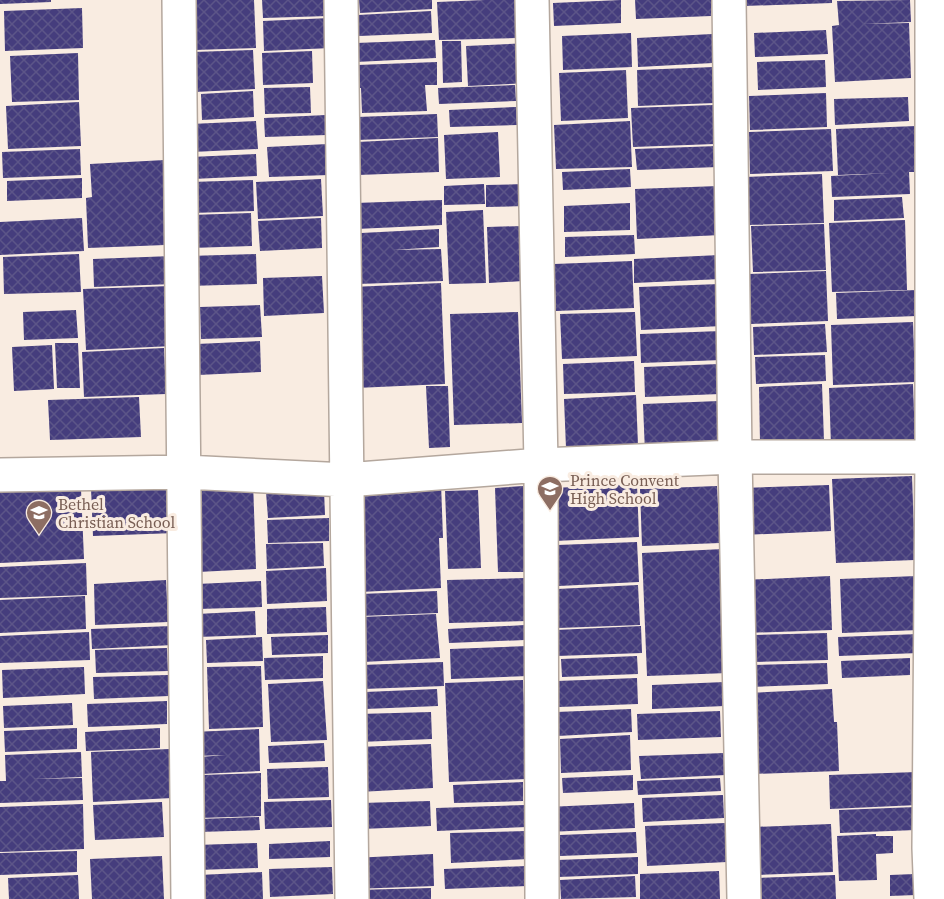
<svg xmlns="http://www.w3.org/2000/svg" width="944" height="899" font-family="'Source Serif 4',serif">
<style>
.building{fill:url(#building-cross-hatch)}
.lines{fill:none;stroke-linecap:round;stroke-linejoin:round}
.minor-casing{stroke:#b4a79d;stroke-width:36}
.minor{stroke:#fff;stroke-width:33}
.labels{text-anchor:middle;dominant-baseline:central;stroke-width:6;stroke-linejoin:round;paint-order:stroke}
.education-label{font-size:16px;fill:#785e54;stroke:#f9ece1;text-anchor:start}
</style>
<defs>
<pattern id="building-cross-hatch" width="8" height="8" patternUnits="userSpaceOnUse" patternTransform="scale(1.5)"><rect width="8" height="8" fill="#453d7d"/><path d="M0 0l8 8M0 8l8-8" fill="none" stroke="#5c5588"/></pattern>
</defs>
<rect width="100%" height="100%" fill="#f9ece1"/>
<path class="building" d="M0,0H51V2L0,4Z
M193,0H254L256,48L195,50Z
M262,0H327L328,16L263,18Z
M359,0H432V9L360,13Z
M485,0H515L517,38L439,40L437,2Z
M621,0V23L554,26L553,3Z
M635,0H711V16L636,19Z
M744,0H832V3L744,6Z
M910,0L911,22L862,24L909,23L911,78L835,82L832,26L839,25L837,1Z
M82,8L83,48L5,51L4,11Z
M431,11L432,33L359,36L358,15Z
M330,18L331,48L264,51L263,21Z
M826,30L828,54L755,57L754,33Z
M631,33L632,67L563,70L562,36Z
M712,34L713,63L638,67L637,38Z
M435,40L436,58L356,62V43Z
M442,41H461L462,82L443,83Z
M529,43L530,83L468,86L466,46Z
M253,50L255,89L195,92L193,52Z
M312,51L313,83L263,85L262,53Z
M78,53L79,100L12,102L10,56Z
M825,60L826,87L758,90L757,62Z
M437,62V85H425L427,111L362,113L361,88H357V65Z
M714,67L715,103L638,106L637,70Z
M626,70L628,118L561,121L559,73Z
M515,85L516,101L439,104L438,88Z
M310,87L311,113L265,114L264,88Z
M253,91L254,117L202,120L201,94Z
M826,93L827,127L750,130L749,96Z
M908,97L909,121L835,125L834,99Z
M79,102L81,146L8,149L6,106Z
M713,105L715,144L633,147L631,108Z
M516,107L517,125L450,127L449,110Z
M437,114L438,137L357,140V117Z
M326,115L327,135L265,137L264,118Z
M256,121L258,149L192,152L191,124Z
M630,121L632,167L556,169L554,125Z
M917,126L919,172H909L910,194L832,197L831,176L892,173L838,175L836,129Z
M831,129L833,171L750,174L749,132Z
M498,132L500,177L446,179L444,135Z
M438,138L439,172L358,175L357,142Z
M328,144L329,175L269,177L267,147Z
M717,146L718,167L637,170L635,149Z
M80,149L81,175L3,178L2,152Z
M256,154L257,176L193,179L191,157Z
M165,160L166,194H163L165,245L88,248L86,198L92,197L90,164Z
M630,169L631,187L563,190L562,172Z
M822,174L824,223L747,225L745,177Z
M82,178V198L7,201V181Z
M321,179L323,216L258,219L256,182Z
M253,180L254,211L192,213L191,182Z
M484,184L485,204L444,205V186Z
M525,184V206L486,207V185Z
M719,186L721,235L637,239L635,189Z
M902,197L904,218L834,221V200Z
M442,200V225L356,229L355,203Z
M630,203V230L564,232V206Z
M483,210L486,283L449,284L446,212Z
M251,213L252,246L191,248L190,215Z
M82,218L84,251L0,255V222Z
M321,218L322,248L260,251L258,221Z
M905,220L907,290L832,292L829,223Z
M824,224L826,270L753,272L751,226Z
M521,226L523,281L489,283L487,227Z
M439,229V247L393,250L441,249L443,281L358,284L356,252H362L361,233Z
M634,235L635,254L565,257V237Z
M79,254L81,292L4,294L3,257Z
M256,254L257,284L189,286L188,256Z
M720,255L721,279L634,283V259Z
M172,256L173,284L94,287L93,259Z
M632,261L634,308L556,311L554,264Z
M826,271L828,321L750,324L748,274Z
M322,276L324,313L264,316L263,278Z
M441,283L445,384L356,388L352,287Z
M720,284L722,326L641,330L639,287Z
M171,286L173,346L86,350L83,289Z
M917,290V316L837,319L836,293Z
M260,305L262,337L201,339L200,307Z
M76,310L78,338L24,340L23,312Z
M518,312L522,423L454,425L450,314Z
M635,312L637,356L562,359L560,314Z
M913,322L915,382L833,385L831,325Z
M825,324L827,352L754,355L753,327Z
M721,331L722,360L641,363L640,334Z
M260,341L261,372L198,375L197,344Z
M55,343H78L80,388H57Z
M52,345L54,389L14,391L12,347Z
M164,348L166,394L84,397L82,352Z
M825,355L826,381L756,384L755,357Z
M634,361L635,392L564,394L563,364Z
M719,364L720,394L645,397L644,367Z
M822,384L824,441L760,443L759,387Z
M913,384L915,441L831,445L829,388Z
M426,386H448L450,447L429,448Z
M636,395L638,445L566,448L564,399Z
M139,397L141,437L50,440L48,400Z
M719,401L721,450L645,453L643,404Z
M912,476L915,560L836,563L832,479Z
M253,481L256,569L198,572L194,483Z
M441,483L443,538H439L441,588L360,592L358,541H365L362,486Z
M637,484L639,537L555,541L553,488Z
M173,485L175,533L93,536L91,488Z
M829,485L831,531L743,535L742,488Z
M523,486L527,572H498L495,488Z
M717,486L720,543L642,546L640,489Z
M81,489L84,559L0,563V492Z
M324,490L325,515L268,518L266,492Z
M478,490L481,568L448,569L445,491Z
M329,518V541L268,543L267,520Z
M637,542L639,582L559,586L557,545Z
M323,543L324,566L267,569L266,544Z
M723,549L728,673L647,676L642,553Z
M86,563L87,595L0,598V567Z
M326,568L327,601L267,604L266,571Z
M830,576L832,630L746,633L743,580Z
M917,576L919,630L842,633L840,579Z
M525,578L527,621L449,623L447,580Z
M166,580L168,622L95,625L94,584Z
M261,581L262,607L198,609L197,584Z
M638,585L640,625L558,628L557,589Z
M437,591L438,613L361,616L360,594Z
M85,596L86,629L0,633V600Z
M326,607L327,632L267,634V609Z
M255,611L256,635L197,637V614Z
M436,614L440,658L363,662L361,617Z
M525,625V640L449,643L448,629Z
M172,626L173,645L92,649L91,629Z
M641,626L642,653L557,656L556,630Z
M89,632L90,660L0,663V636Z
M827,633L828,660L754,662L753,635Z
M919,634V653L839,656L838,637Z
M328,635V653L272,655L271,637Z
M262,637L263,661L207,663L206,640Z
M528,646L529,676L451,679L450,649Z
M167,648L168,671L96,673L95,650Z
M323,656V678L265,680L264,658Z
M637,656L638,674L562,677L561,659Z
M910,658V675L842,678L841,661Z
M443,662L444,686L363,689L361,665Z
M827,663L828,684L751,687L750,665Z
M261,666L263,727L209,729L207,667Z
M84,667L85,694L3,698L2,670Z
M168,675L169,696L94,699L93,677Z
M637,678L638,704L559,707L557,681Z
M523,680L527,779L449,782L445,683Z
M323,681L327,740L271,742L268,684Z
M725,682V706L652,709V685Z
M437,689L438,706L365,709V692Z
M832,689L834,722H837L839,771L753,774L747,693Z
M167,701V724L88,727L87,704Z
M72,703L73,725L4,728L3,706Z
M631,709L632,732L557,736L556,712Z
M720,711L721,737L638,740L637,714Z
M431,712L432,739L360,742L359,714Z
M77,728V749L5,752L4,731Z
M160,728V748L86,751L85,732Z
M259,729L260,771L201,774L200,757L226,755L193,756L192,732Z
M630,735L631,770L561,773L560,739Z
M324,743L325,761L269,763L268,746Z
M431,744L433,788L359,792L358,747Z
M170,749L172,798L93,802L91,752Z
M81,752L82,777L33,779L82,778L83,800L0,803V781H6L5,755Z
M725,753L726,775L641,779L639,756Z
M328,767L329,797L268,799L267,769Z
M917,772L918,805L830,809L829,775Z
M261,773V816L199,818L202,775Z
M633,775V790L563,793L562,778Z
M720,778L721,791L638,795L637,781Z
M523,782V801L454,803L453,785Z
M723,795L724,818L643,822L642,798Z
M331,800L332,827L265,829L264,802Z
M430,801L431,826L362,829L361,803Z
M162,802L164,837L95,840L93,805Z
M634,803L635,828L548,832L547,807Z
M83,804L84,849L0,852V807Z
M526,805L527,827L437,831L436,808Z
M916,807V830L840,833L839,810Z
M259,817L260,830L199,832V819Z
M726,823L727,862L647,866L645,826Z
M831,824L833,872L755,875L753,827Z
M528,831L529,859L451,863L450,833Z
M636,832L637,853L560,856V835Z
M876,834V836H893V853L876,854L877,880L839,881L837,836Z
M330,841V857L269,859V844Z
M257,843L258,868L197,870L196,845Z
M77,851V872L0,875V853Z
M433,854L434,886L354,889L353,858Z
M162,856L164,899H92L90,859Z
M638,857V874L558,877L557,860Z
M527,866V886L445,889L444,869Z
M332,867L333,894L270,897L269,869Z
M719,871L720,899H640V874Z
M262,872L263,899H200L199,875Z
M915,874L916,895L890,896V875Z
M78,875L79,899H9L8,878Z
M835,875L836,899H756V878Z
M635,876L636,897L561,899L560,880Z
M431,888V899H356V890Z"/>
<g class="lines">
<defs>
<path id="minor" d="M179,0L188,899
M341,0L352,899
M532,0L541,465L542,899
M729,0L735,457L744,899
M0,475L185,472L346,480L541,465L735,457H944
M931,899L929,848L932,457V0"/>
</defs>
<use href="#minor" class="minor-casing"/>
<use href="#minor" class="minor"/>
</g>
<defs>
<symbol id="school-pin" viewBox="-11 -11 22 30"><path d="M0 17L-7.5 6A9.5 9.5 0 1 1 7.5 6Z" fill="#8d6e63" stroke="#f9ece1"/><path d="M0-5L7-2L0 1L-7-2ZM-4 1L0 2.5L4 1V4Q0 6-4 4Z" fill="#fff"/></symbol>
</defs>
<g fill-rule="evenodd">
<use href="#school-pin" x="535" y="474" width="30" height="40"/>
<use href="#school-pin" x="24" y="498" width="30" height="40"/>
</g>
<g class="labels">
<g class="education-label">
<text x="570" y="480">Prince Convent<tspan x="570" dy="18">High School</tspan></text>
<text x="58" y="504">Bethel<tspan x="58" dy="18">Christian School</tspan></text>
</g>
</g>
</svg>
